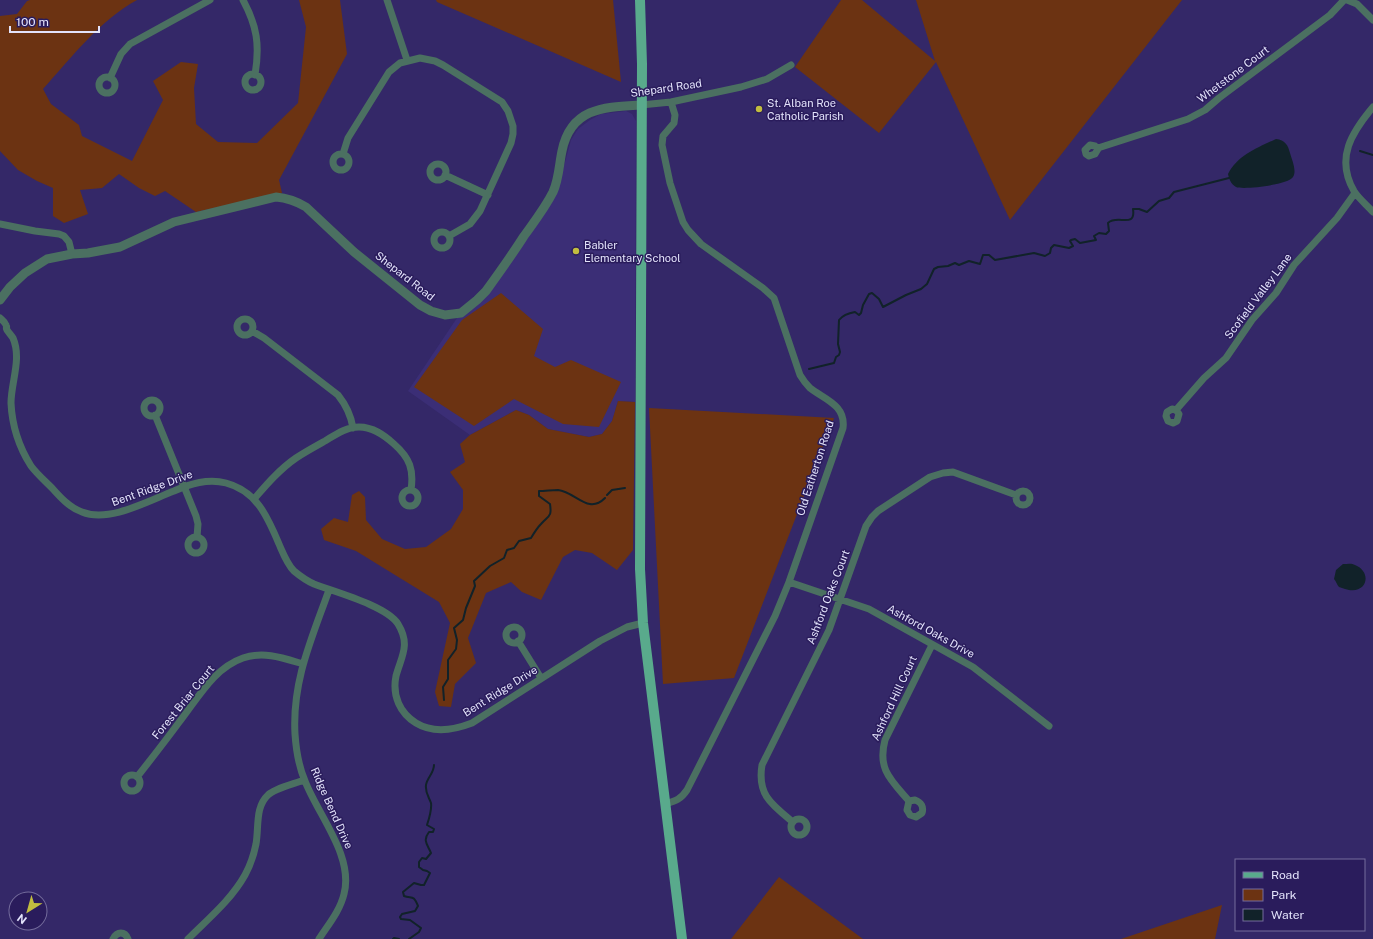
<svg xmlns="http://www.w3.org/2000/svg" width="1373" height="939" font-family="'Public Sans',sans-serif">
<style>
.built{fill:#3b2e76}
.green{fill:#6c3312}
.water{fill:#112229}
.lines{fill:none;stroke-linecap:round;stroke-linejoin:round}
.stream{stroke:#112229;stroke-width:2}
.minor{stroke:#4b7061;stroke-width:7}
.tertiary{stroke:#4b7061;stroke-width:9}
.primary{stroke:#59aa8c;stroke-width:10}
.poi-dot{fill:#c2bd3f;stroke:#2a1c5c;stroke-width:1.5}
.labels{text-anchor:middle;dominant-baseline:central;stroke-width:3;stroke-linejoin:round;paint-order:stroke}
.street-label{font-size:11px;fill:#e3e3fb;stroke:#2a1c5c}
.poi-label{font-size:11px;fill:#e3e3fb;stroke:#2a1c5c;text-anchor:start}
</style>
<rect width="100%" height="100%" fill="#342868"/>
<path class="built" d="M626,111L632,114L636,121L635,402L618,401L612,421L602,434L589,437L548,429L529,415L516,410L470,435L408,391L457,318L464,314L558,188L571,140L578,129L590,120L601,114Z"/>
<path class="green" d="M30,0H137C99,21 72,57 43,89L51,104L79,125L82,136L132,161L163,100L153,81L181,62L198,64L194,88L196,124L218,142L257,143L298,103L306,27L299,0H340L347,54L279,180L282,193L196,212L165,191L155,196L139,188L119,174L102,188L80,190L88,214L64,223L53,216V188L37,181L18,170L0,151V16L17,14L27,1Z
M436,0H613L621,82L437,2Z
M841,0H862L935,61L916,0H1182L1010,220L936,62L879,133L795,67Z
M501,293L543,329L534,356L555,367L571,360L621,382L599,427L563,424L514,399L474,426L414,387L462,320Z
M618,401L635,402L633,550L617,570L592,553L575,550L563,557L541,600L522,592L511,582L486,593L468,638L476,663L455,684L451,707L439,706L435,692L450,623L439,602L356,551L324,540L321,529L334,518L348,522L352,495L359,491L365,497L366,520L382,539L405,549L426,547L451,529L463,509V490L450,472L465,462L460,444L470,435L516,410L529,415L548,429L589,437L602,434L612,421Z
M649,408L834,418L734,678L663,684Z
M779,877L863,939H731Z
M1222,905L1215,939H1121Z"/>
<path class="water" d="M1276,139C1285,140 1288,145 1290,153C1292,160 1297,171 1293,177C1288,185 1243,190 1236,187C1231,184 1229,179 1228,174C1238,155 1257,148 1276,139Z
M1343,564C1347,564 1352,563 1355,565C1373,572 1367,596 1345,589C1343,588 1341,588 1339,587C1337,585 1336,581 1334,579L1336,570Z"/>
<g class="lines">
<path class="stream" d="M1360,151L1373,155
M809,369L834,363L836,357L839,355L840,352L838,344L839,320C843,315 849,313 855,312L859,315L861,313L863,305L869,294L872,293L879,299L883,307L906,295L921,289L927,284L934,269L938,267L948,266L955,263L959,265L969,261L980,264L983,255H989L995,260L1034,253L1045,256L1050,253L1051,248L1054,245L1069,248L1073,246L1070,241L1071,240L1075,239L1080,243L1096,240L1094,236L1099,233L1106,234L1109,231L1108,223C1117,214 1136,229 1133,209H1139L1147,212L1159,201L1169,198L1174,192L1229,178
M607,495L612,490L625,488
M444,700L443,687L448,679V660L456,649L457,640L454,628L463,620L466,608L475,586L474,581L490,566L504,558L507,550L514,548L519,541L531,538C534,533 537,528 541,524C549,515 552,517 550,504L539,496V491C545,491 552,490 558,490C576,492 588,515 605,498
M393,939L394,938L399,939
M409,939L419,932L421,928L410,920L401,919L400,917L402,914L415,911L418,906C413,894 412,899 404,896L403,892L414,883L421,885H424L430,873L427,871L423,870L419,867V862L422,858L426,859L431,853C428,845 422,841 429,832H433L434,829L427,825C429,819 432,810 431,803C429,797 425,793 426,785C427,778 434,773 434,765"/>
<path class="minor" d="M243,0C257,26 260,45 255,75
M387,0L407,60
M1347,0L1357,4L1373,20
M245 82a8 8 0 1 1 16 0a8 8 0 1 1-16 0Z
M99 85a8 8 0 1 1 16 0a8 8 0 1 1-16 0Z
M110,78L121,54L130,44L210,0
M641,105L671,102L741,87L767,79L791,65
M1373,107C1352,132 1335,158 1354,191C1359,199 1367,205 1373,212
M1090,145L1095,146L1098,149L1095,154L1089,156L1086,154L1085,150Z
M1098,148L1188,119L1205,110L1219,98L1330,15L1344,0
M343,154L348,138L389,72L400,63L420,58L435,61L443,65L502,102L508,111L513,126V134L511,143L480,211L470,224L449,236
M333 162a8 8 0 1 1 16 0a8 8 0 1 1-16 0Z
M430 172a8 8 0 1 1 16 0a8 8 0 1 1-16 0Z
M445,175L488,195
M0,224L35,231L59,234L64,236L69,242L72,254
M434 240a8 8 0 1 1 16 0a8 8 0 1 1-16 0Z
M0,318C2,320 5,322 6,325C8,329 5,326 7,330C9,333 11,335 13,338C22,359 11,382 11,403C12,425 19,447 31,466C37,474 45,481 52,488C60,497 70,508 82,512C109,523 148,501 174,491C190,484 208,478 226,483C257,491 268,518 279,544C283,553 287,564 294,571C300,576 307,581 314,584C335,592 387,606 398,624C411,645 401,657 396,676C392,696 400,713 416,723C434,734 454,730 472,723L600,641L627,627L643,623
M237 327a8 8 0 1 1 16 0a8 8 0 1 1-16 0Z
M252,331L264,338L338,395C346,405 351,415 353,428
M144 408a8 8 0 1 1 16 0a8 8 0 1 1-16 0Z
M1176,410L1179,414L1177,421L1173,423L1168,421L1166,416L1167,412L1172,409L1176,410L1204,378L1226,358L1252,320L1276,293L1294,265L1337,218L1355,193
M155,415L196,516L198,524L197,537
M402 498a8 8 0 1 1 16 0a8 8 0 1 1-16 0Z
M1016 498a7 7 0 1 1 14 0a7 7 0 1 1-14 0Z
M254,499C267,484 280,469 296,458C305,452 316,446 325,441C335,435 346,427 359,427C373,427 384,435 394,444C410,458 414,470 411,490
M188 545a8 8 0 1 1 16 0a8 8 0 1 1-16 0Z
M789,582L869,609L973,667L1049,726
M506 635a8 8 0 1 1 16 0a8 8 0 1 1-16 0Z
M518,641L541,678
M124 783a8 8 0 1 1 16 0a8 8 0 1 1-16 0Z
M137,777C152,758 166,740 180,721C198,698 214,668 243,658C264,651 283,658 303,664
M909,801L907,810L910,815L916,817L922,813C924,807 921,802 915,800L909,801C892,781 877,770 885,740L932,645
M665,804C676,801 681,799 687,790L775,616L789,582L843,428C846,405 824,399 810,388C806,384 803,380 800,375L774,298L763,288L701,244L688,230L683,222L670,183L662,145L663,136L674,123L675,115L671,102
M791 827a8 8 0 1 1 16 0a8 8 0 1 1-16 0Z
M793,822C772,805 757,795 762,765L829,630L866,526L872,517L878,511L930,477L943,473L953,472L1016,495
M113,939C117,931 125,931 128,939
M188,939C208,919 231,900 245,875C250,866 254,854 256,844C259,827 255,807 268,795C275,788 294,784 304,780
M319,939C328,925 340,911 344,894C354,856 318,815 305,781C299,767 296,749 295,734C292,681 312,638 329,590"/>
<path class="tertiary" d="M0,300L10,287L25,273L47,259L72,254L88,253L120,247L174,222L276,197C288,198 296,201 306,207L354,252L420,305L431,311L445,315L461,313L477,300L486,291C499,273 512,255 524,236C534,222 545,208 553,192C559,179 559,165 562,151C571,107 605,107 641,105"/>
<path class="primary" d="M640,0L642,64L640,569L643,623L682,939"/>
</g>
<g class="poi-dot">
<circle cx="759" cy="109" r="4"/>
<circle cx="576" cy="251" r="4"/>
</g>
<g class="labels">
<g class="street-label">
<text transform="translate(1233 74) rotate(-37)">Whetstone Court</text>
<text transform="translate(666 88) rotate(-8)">Shepard Road</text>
<text transform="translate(405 276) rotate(38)">Shepard Road</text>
<text transform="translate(1258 296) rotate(-53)">Scofield Valley Lane</text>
<text transform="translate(815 468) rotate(-72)">Old Eatherton Road</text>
<text transform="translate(152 488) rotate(-20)">Bent Ridge Drive</text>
<text transform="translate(828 597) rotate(-69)">Ashford Oaks Court</text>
<text transform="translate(931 631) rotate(29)">Ashford Oaks Drive</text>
<text transform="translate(500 691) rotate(-32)">Bent Ridge Drive</text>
<text transform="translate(894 698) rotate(-65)">Ashford Hill Court</text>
<text transform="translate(183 702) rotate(-51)">Forest Briar Court</text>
<text transform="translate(332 808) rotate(66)">Ridge Bend Drive</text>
</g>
<g class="poi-label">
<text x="767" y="103">St. Alban Roe<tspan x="767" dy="13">Catholic Parish</tspan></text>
<text x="584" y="245">Babler<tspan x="584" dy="13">Elementary School</tspan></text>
</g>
</g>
<rect x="1235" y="859" width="130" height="72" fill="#2a1c5c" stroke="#746c9c"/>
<rect x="1243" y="872" width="20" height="6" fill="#59aa8c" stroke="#746c9c"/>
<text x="1271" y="879" font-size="12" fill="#e3e3fb">Road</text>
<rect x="1243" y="889" width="20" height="12" fill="#6c3312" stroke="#746c9c"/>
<text x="1271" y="899" font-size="12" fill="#e3e3fb">Park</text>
<rect x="1243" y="909" width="20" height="12" fill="#112229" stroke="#746c9c"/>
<text x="1271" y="919" font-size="12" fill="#e3e3fb">Water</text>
<g transform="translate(28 911) rotate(217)"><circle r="19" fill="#2a1c5c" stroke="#746c9c"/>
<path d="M0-3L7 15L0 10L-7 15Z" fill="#c2bd3f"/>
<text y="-6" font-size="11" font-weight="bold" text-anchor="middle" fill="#e3e3fb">N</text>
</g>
<path d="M10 26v6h89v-6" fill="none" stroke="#e3e3fb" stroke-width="2"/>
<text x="16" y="26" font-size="12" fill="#e3e3fb" stroke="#2a1c5c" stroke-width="3" paint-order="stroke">100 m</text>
</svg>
